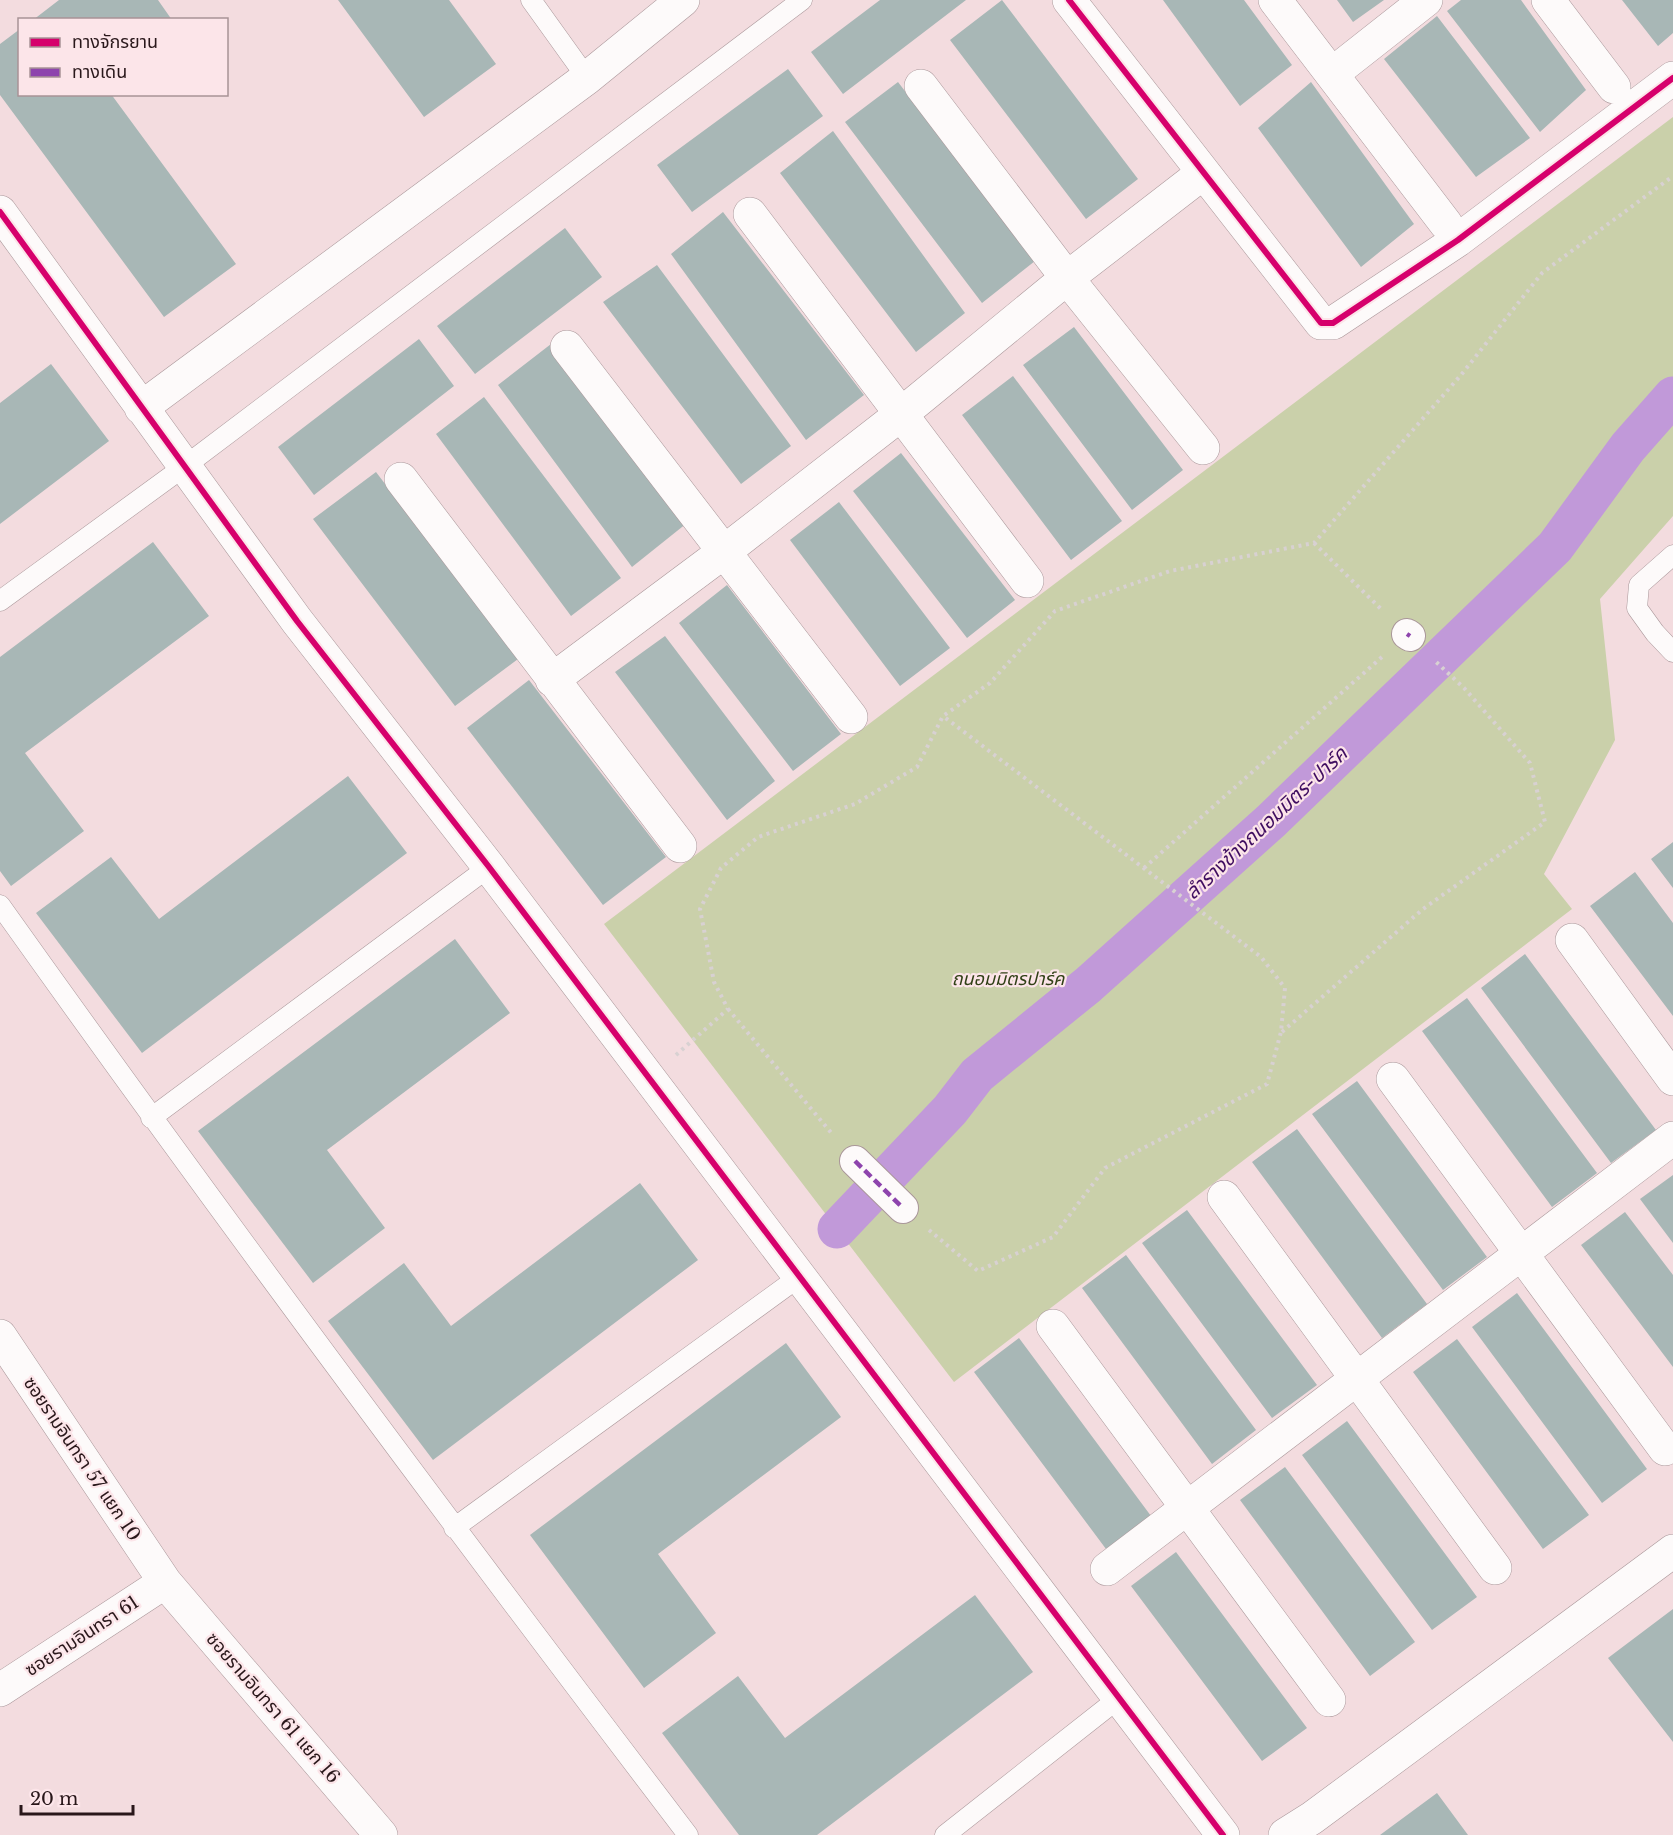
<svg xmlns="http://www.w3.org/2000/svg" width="1673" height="1835" font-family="'Libre Baskerville','Noto Sans Thai',serif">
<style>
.green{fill:#cad0aa}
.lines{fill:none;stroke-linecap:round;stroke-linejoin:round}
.canal{stroke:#c199d9;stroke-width:39}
.building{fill:#a8b7b6}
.service-casing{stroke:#aa979a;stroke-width:21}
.pedestrian-casing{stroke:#aa979a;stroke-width:32}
.minor-casing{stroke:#aa979a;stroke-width:34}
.path{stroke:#d8d1d2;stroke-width:4;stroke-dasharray:3 4.5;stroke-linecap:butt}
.service{stroke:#fdfafa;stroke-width:20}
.pedestrian{stroke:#fdfafa;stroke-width:30}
.minor{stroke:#fdfafa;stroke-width:33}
.quiet{stroke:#8e44ad;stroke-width:4.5;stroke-dasharray:9 4.5;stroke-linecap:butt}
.cycleway-casing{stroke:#fce5e9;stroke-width:10}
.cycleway{stroke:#d6006c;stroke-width:6}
.labels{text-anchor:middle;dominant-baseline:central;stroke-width:4.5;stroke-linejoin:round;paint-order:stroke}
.park-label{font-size:18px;font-style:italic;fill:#304016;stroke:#fce5e9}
.street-label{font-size:18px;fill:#29171a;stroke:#fce5e9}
.water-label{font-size:20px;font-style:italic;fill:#3f0d60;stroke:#fce5e9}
</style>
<rect width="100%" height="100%" fill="#f3dcdf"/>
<path class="green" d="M1673,117V516L1600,599L1615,740L1544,874L1572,909L954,1382L604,924Z"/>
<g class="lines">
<path class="canal" d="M837,1229L950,1110L977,1075L1088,985L1271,821L1555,547L1628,447L1673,396"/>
</g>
<path class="building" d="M59,0H158L172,20H33Z
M338,0H449L496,64L424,117Z
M880,0H966L843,94L811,52Z
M1002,0L1138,179L1086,219L950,40Z
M1163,0H1244L1292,65L1240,106Z
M1337,0H1384L1353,22Z
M1461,0H1521L1586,90L1540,132L1447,11Z
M1622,0H1673V33L1658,46Z
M1437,16L1530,138L1476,177L1384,59Z
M20,29V94H111L236,264L164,317L0,95V44Z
M788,69L823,116L692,212L657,165Z
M898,82L1035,261L982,303L845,122Z
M1311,82L1414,224L1361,267L1258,128Z
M833,131L965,313L916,352L780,173Z
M723,212L864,395L806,440L671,254Z
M565,228L602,277L475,374L437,326Z
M657,265L791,446L741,484L603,302Z
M1074,327L1183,470L1132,510L1023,365Z
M419,339L454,386L314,495L278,447Z
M551,344L687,523L632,567L498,385Z
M51,364L109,441L0,524V403Z
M1013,376L1122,521L1071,560L962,415Z
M484,397L621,578L571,616L436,434Z
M901,453L1015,600L967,638L853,491Z
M376,472L518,659L455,706L313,519Z
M839,502L950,648L900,686L790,540Z
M153,542L209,616L25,753L84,831L11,886L0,871V657Z
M727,585L841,734L793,771L679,623Z
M665,636L775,781L727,820L615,672Z
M529,680L666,857L603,905L467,728Z
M348,776L407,853L142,1053L36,913L111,857L159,919Z
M1673,842V888L1651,859Z
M1635,872L1673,923V1016L1590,906Z
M455,939L510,1013L327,1150L385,1228L313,1283L198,1131Z
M1525,954L1656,1130L1611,1163L1481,988Z
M1467,998L1597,1173L1552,1207L1422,1031Z
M1357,1081L1487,1257L1443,1290L1312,1114Z
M1297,1129L1427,1304L1382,1338L1252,1162Z
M1673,1175V1243L1640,1199Z
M640,1183L698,1260L433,1460L328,1321L404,1263L451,1326Z
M1187,1210L1317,1385L1272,1418L1142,1243Z
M1625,1212L1673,1275V1367L1581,1245Z
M1126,1255L1256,1430L1212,1464L1082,1288Z
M1517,1293L1647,1469L1602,1503L1472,1327Z
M1019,1338L1151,1516L1106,1549L974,1372Z
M1457,1339L1589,1515L1543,1549L1413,1372Z
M786,1343L841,1417L658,1554L716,1633L644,1688L530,1535Z
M1347,1421L1477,1597L1432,1630L1302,1455Z
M1285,1467L1415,1642L1370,1676L1240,1500Z
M1176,1552L1307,1728L1262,1761L1131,1586Z
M975,1595L1033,1672L817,1835H739L662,1733L738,1676L785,1738Z
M1673,1609V1742L1608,1658Z
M1437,1793L1468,1835H1380Z"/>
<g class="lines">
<defs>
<path id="service" d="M531,0L587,78
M1673,555L1639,585L1637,608L1655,633L1673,652
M0,601L185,466L802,0
M0,905C224,1220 454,1528 688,1835
M151,1118L489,867
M454,1528L799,1277
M945,1835L1119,1698"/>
<path id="pedestrian" d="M1407,634L1410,636
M855,1161L903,1208"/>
<path id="minor" d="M1069,0L1321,323H1333L1458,240L1673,78
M1275,0L1446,224
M1548,0L1614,87
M1332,74L1426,0
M921,86L1067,278L1203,448
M0,212L297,621L489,867L1223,1835
M750,214L1027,581
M567,347L851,717
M141,408L587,78L683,0
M401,479L680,846
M552,680L725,551L900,415L1067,278L1203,173
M1572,940L1673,1079
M1393,1079L1665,1449
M1224,1197L1495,1568
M1053,1326L1329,1700
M0,1336L165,1582L381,1835
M1107,1569L1673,1138
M0,1690L165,1582
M1285,1835L1312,1818L1673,1551"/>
</defs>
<use href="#service" class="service-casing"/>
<use href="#pedestrian" class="pedestrian-casing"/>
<use href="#minor" class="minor-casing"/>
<path class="path" d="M1314,543L1382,610
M1144,868L1383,656
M728,1009L833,1135
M1282,1032L1423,909L1545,822L1530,763L1464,688L1434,660
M676,1055L728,1009L714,982L700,909L721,868L758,837L855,804L917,767L943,716L990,683L1055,611L1170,571L1314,543L1461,375L1542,273L1673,176
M929,1230L978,1271L1053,1237L1105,1168L1267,1084L1281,1032L1285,988L1261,957L943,716"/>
<use href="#service" class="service"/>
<use href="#pedestrian" class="pedestrian"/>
<use href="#minor" class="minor"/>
<path class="quiet" d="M1407,634L1410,636
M855,1161L903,1208"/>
<defs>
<path id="cycleway" d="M1069,0L1321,323H1333L1458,240L1673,78
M0,212L297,621L489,867L1223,1835"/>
</defs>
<use href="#cycleway" class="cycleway-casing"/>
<use href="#cycleway" class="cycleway"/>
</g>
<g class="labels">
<g class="park-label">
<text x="1008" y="979">ถนอมมิตรปาร์ค</text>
</g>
<g class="street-label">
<text transform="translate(82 1459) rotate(56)">ซอยรามอินทรา 57 แยก 10</text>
<text transform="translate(82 1636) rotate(-33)">ซอยรามอินทรา 61</text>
<text transform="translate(273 1708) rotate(49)">ซอยรามอินทรา 61 แยก 16</text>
</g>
<g class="water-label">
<text transform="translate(1266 823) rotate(-43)">ลำรางข้างถนอมมิตร-ปาร์ค</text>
</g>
</g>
<rect x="18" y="18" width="210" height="78" fill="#fce5e9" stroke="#a89396" stroke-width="1.5"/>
<rect x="30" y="38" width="30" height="9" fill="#d6006c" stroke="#a89396" stroke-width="1.5"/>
<text x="72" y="48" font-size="18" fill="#29171a">ทางจักรยาน</text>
<rect x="30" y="68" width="30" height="9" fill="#8e44ad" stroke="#a89396" stroke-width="1.5"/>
<text x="72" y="78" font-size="18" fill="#29171a">ทางเดิน</text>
<path d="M21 1805v9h112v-9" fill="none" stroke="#29171a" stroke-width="3"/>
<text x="30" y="1805" font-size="18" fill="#29171a" stroke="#fce5e9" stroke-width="4.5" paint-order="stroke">20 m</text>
</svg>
